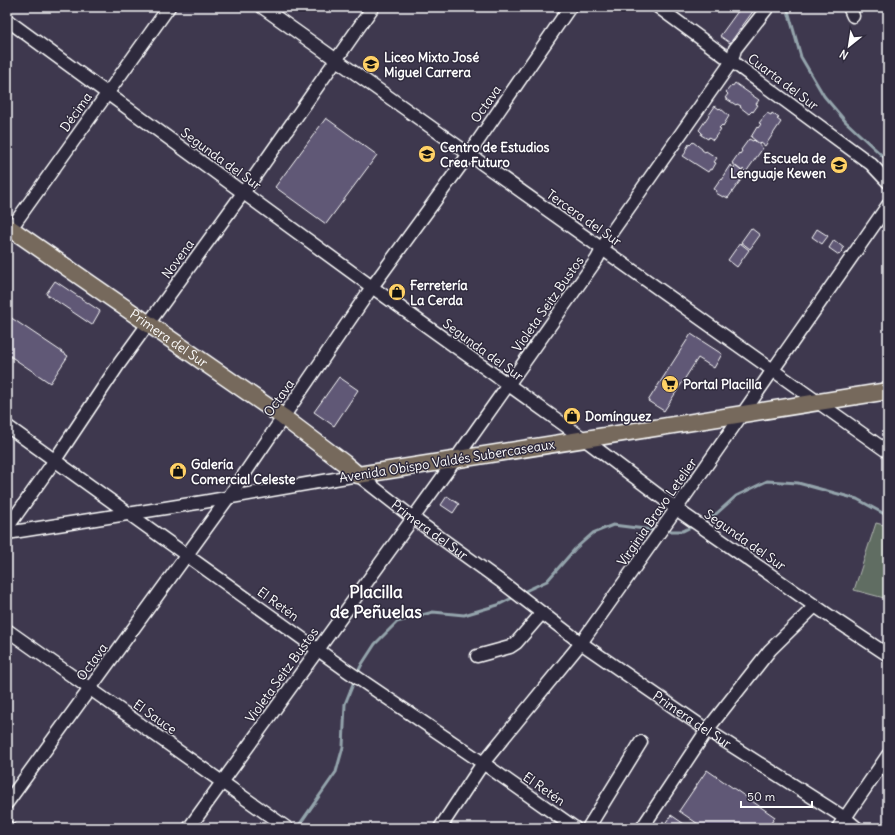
<svg xmlns="http://www.w3.org/2000/svg" width="895" height="835" font-family="Delius,sans-serif">
<style>
.green{fill:#616d62;stroke:#b0b6b0}
.lines{fill:none;stroke-linecap:round;stroke-linejoin:round}
.stream{stroke:#94a4ac;stroke-width:3}
.building{fill:#605876;stroke:#fff}
.minor-casing{stroke:#fff;stroke-width:15}
.major-casing{stroke:#fff;stroke-width:19}
.minor{stroke:#2f2a3d;stroke-width:12}
.major{stroke:#76695c;stroke-width:16}
.labels{text-anchor:middle;dominant-baseline:central;stroke-width:3;stroke-linejoin:round;paint-order:stroke}
.poi-label{font-size:13px;font-weight:bold;fill:#fff;stroke:#2f2a3d;text-anchor:start}
.street-label{font-size:13px;fill:#fff;stroke:#2f2a3d}
.district-label{font-size:17px;font-weight:bold;fill:#fff;stroke:#2f2a3d}
</style>
<rect width="100%" height="100%" fill="#3e384e"/>
<filter id="ink" filterUnits="userSpaceOnUse"><feTurbulence type="fractalNoise" baseFrequency=".025" numOctaves="2"/><feDisplacementMap in="SourceGraphic" scale="8" xChannelSelector="R" yChannelSelector="G"/><feConvolveMatrix kernelMatrix="1 2 1 2 8 2 1 2 1" color-interpolation-filters="sRGB"/></filter>
<g filter="url(#ink)">
<path class="green" d="M876,523L888,526V599L854,590Z"/>
<g class="lines">
<path class="stream" d="M787,7L801,57L824,96L846,122L888,161
M702,522L716,514L736,496L767,481L798,483L857,499L888,516
M670,531H683L695,525
M521,593L547,581L575,549L593,533L613,525L653,530
M357,674L362,664L375,644L397,622L433,612L464,615L498,605L514,597
M297,828L336,772L343,747L345,704L355,679"/>
</g>
<path class="building" d="M741,7H750L754,10L730,43L720,36Z
M735,83L759,100L756,104L758,105L753,112L752,111L749,114L740,107L741,106L737,104L736,105L725,98L728,94L726,92L731,86L732,87Z
M715,106L719,109L720,108L729,116L723,126L722,125L719,128L721,129L713,140L709,137L708,139L701,135L702,133L699,130Z
M767,113L771,115L772,113L779,118L777,119L781,122L765,146L761,143L760,144L751,137L757,127L758,128L761,124L759,123Z
M326,118L377,155L326,224L275,187Z
M749,139L753,141L754,140L763,148L746,172L743,169L742,171L732,163L739,153L740,154L742,151L741,150Z
M693,142L702,149V150L705,152L706,151L717,158L714,162L716,163L712,170L710,169L708,172L683,156L686,152L685,151L689,144L690,145Z
M730,165L734,168L735,166L745,174L728,198L724,196L723,197L716,193L717,191L714,189L721,179L722,180L724,177L723,176Z
M751,228L760,235L750,249L741,242Z
M817,229L828,236L822,244L812,237Z
M834,240L844,248L839,255L829,248Z
M740,243L749,250L737,267L728,260Z
M55,281L100,311L92,325L46,294Z
M10,317L68,356L50,383L7,354V322Z
M691,334L722,354L714,368L698,358L664,411L648,401Z
M339,377L358,390L334,426L314,412Z
M447,496L459,504L453,513L441,505Z
M707,770L775,817L768,828H704L679,811Z
M671,815L690,828H662Z"/>
<g class="lines">
<defs>
<g id="minor">
<path d="M262,7L888,452"/>
<path d="M658,7L871,164L888,182"/>
<path d="M849,7L853,16"/>
<path d="M7,20L372,287L584,439L682,513L828,615L888,655"/>
<path d="M7,234L169,7"/>
<path d="M7,426L346,670L483,763L575,828"/>
<path d="M7,528L55,460L119,364L243,193L373,7"/>
<path id="s1" d="M7,533L203,502L358,475L413,518L503,583L581,643L707,730L845,818L857,828"/>
<path d="M7,630L287,828"/>
<path d="M477,656L510,647L516,643L542,613"/>
<path d="M7,803L228,498L372,287L469,154L570,7"/>
<path d="M7,827L9,828"/>
<path d="M189,828L455,460L597,259L609,236L732,61L735,49L768,7"/>
<path d="M440,828L483,763L581,643L676,509L888,205"/>
<path d="M588,828L641,742"/>
<path d="M642,828L707,730L770,650L815,606"/>
<path d="M838,828L888,755"/>
</g>
<g id="major">
<path id="s2" d="M7,226L283,417L344,463L358,475L888,391"/>
</g>
</defs>
<use href="#minor" class="minor-casing"/>
<use href="#major" class="major-casing"/>
<use href="#minor" class="minor"/>
<use href="#major" class="major"/>
</g>
</g>
<defs>
<symbol id="school-disc" viewBox="-11 -11 22 22"><circle r="9.5" fill="#ffd166" stroke="#2f2a3d"/><path d="M0-5L7-2L0 1L-7-2ZM-4 1L0 2.5L4 1V4Q0 6-4 4Z" fill="#111"/></symbol>
<symbol id="shop-disc" viewBox="-11 -11 22 22"><circle r="9.5" fill="#ffd166" stroke="#2f2a3d"/><path d="M-5-2.5h2.3a2.7 3.5 0 0 1 5.4 0H5L5.5 6h-11ZM-1.5-2.5h3a1.5 2.3 0 0 0-3 0Z" fill="#111"/></symbol>
<symbol id="supermarket-disc" viewBox="-11 -11 22 22"><circle r="9.5" fill="#ffd166" stroke="#2f2a3d"/><path d="M-6-5.5h2.5l.6 2H6L4.5 2H-2.5L-4.4-4H-6ZM-1.5 3.2a1.3 1.3 0 1 0 .1 0ZM3 3.2a1.3 1.3 0 1 0 .1 0Z" fill="#111"/></symbol>
</defs>
<g fill-rule="evenodd">
<use href="#school-disc" x="361" y="54" width="20" height="20"/>
<use href="#school-disc" x="417" y="144" width="20" height="20"/>
<use href="#school-disc" x="829" y="155" width="20" height="20"/>
<use href="#shop-disc" x="387" y="282" width="20" height="20"/>
<use href="#supermarket-disc" x="660" y="374" width="20" height="20"/>
<use href="#shop-disc" x="562" y="406" width="20" height="20"/>
<use href="#shop-disc" x="168" y="461" width="20" height="20"/>
</g>
<g class="labels">
<g class="poi-label">
<text x="384" y="57">Liceo Mixto José<tspan x="384" dy="15">Miguel Carrera</tspan></text>
<text x="440" y="147">Centro de Estudios<tspan x="440" dy="15">Crea Futuro</tspan></text>
<text x="826" y="158" text-anchor="end">Escuela de<tspan x="826" dy="15">Lenguaje Kewen</tspan></text>
<text x="410" y="285">Ferretería<tspan x="410" dy="15">La Cerda</tspan></text>
<text x="683" y="384">Portal Placilla</text>
<text x="585" y="416">Domínguez</text>
<text x="191" y="464">Galería<tspan x="191" dy="15">Comercial Celeste</tspan></text>
</g>
<g class="street-label">
<text transform="translate(783 82) rotate(37)">Cuarta del Sur</text>
<text transform="translate(486 104) rotate(-55)">Octava</text>
<text transform="translate(76 112) rotate(-55)">Décima</text>
<text transform="translate(221 159) rotate(36)">Segunda del Sur</text>
<text transform="translate(584 218) rotate(35)">Tercera del Sur</text>
<text transform="translate(178 259) rotate(-54)">Novena</text>
<text transform="translate(548 304) rotate(-55)">Violeta Seitz Bustos</text>
<text stroke="none"><textPath href="#s2" startOffset="197">Primera del Sur</textPath></text>
<text transform="translate(483 350) rotate(36)">Segunda del Sur</text>
<text transform="translate(279 398) rotate(-55)">Octava</text>
<text transform="translate(447 461) rotate(-9)">Avenida Obispo Valdés Subercaseaux</text>
<text transform="translate(657 512) rotate(-55)">Virginia Bravo Letelier</text>
<text stroke="none"><textPath href="#s1" startOffset="446">Primera del Sur</textPath></text>
<text transform="translate(745 540) rotate(35)">Segunda del Sur</text>
<text transform="translate(278 604) rotate(36)">El Retén</text>
<text transform="translate(92 662) rotate(-54)">Octava</text>
<text transform="translate(282 675) rotate(-54)">Violeta Seitz Bustos</text>
<text transform="translate(155 717) rotate(35)">El Sauce</text>
<text stroke="none"><textPath href="#s1" startOffset="770">Primera del Sur</textPath></text>
<text transform="translate(544 789) rotate(35)">El Retén</text>
</g>
<g class="district-label">
<text x="376" y="592">Placilla<tspan x="376" dy="20">de Peñuelas</tspan></text>
</g>
</g>
<rect width="895" height="835" fill="none" stroke="#2f2a3d" stroke-width="24"/>
<rect x="12" y="12" width="871" height="811" fill="none" stroke="#fff" stroke-width="1.5" filter="url(#ink)"/>
<g transform="translate(849 46) rotate(210)" stroke="#2f2a3d" stroke-width="3" paint-order="stroke">
<path d="M0-3L7 15L0 10L-7 15Z" fill="#ffffff"/>
<text y="-6" font-size="11" font-weight="bold" text-anchor="middle" fill="#ffffff">N</text>
</g>
<path d="M741 801v6h71v-6" fill="none" stroke="#ffffff" stroke-width="2"/>
<text x="747" y="801" font-size="12" fill="#ffffff" stroke="#2f2a3d" stroke-width="3" paint-order="stroke">50 m</text>
</svg>
